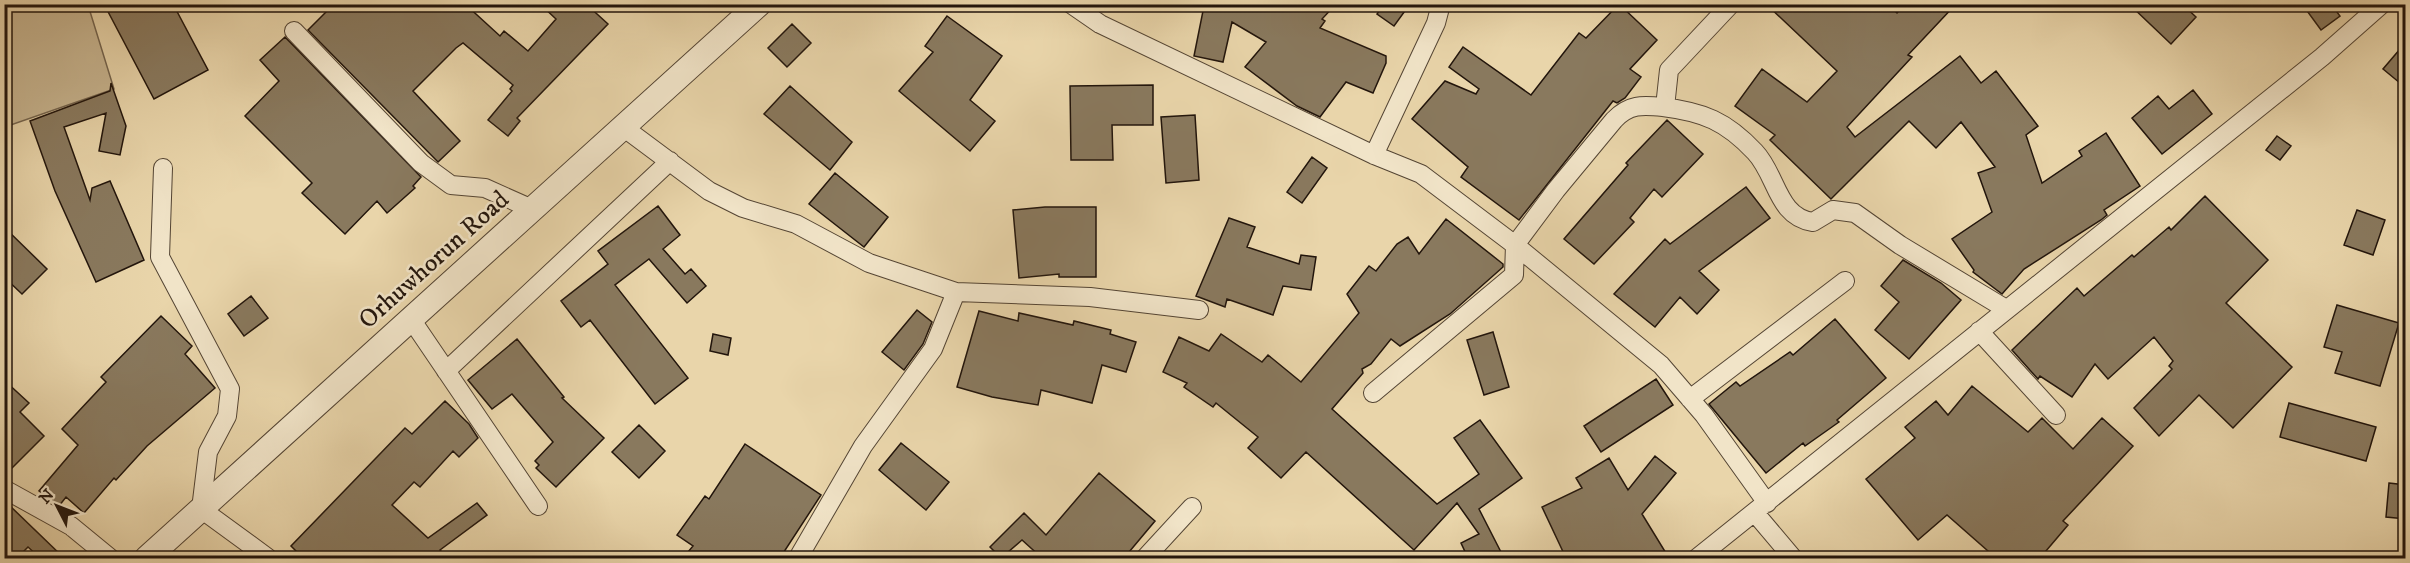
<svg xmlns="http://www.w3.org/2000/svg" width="2410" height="563" font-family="'IM FELL DW Pica',serif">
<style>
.green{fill:#c7b48f;stroke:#74644e;stroke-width:1.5}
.building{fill:#89795e;stroke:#22150c;stroke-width:1.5}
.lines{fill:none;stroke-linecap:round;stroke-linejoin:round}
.minor-casing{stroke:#544534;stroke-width:20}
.tertiary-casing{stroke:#544534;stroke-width:26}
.minor{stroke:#f1e4c8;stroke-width:18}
.tertiary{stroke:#f1e4c8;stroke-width:24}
.labels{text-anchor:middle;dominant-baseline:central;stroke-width:5;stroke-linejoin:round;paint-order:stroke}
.street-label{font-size:26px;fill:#22150c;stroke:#f1e4c8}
</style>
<rect width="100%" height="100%" fill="#e9d5aa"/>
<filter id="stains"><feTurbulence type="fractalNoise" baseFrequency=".00333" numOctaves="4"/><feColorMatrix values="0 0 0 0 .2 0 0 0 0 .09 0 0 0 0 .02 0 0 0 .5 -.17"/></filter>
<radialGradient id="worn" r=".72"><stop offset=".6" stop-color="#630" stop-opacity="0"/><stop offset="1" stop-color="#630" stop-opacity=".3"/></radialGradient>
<path class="green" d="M4,5H88L114,89L5,127Z"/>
<path class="building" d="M104,4H173L208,70L154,99Z
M334,4H465L500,36L504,31L528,51L556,19L540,4H586L608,24L517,118L520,121L508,136L488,120L512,91L510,89L513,85L463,43L456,48L413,91L460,141L438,162L308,30Z
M1202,4H1336L1322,19L1325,21L1320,28L1386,56V63L1373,93L1346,82L1320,117L1297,106L1245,67L1266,42L1232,22L1223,62L1194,56L1204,6Z
M1384,4H1410L1394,26L1377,14Z
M1619,4L1657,40L1630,69L1641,77L1625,98L1617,103L1613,101L1519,220L1461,177L1468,167L1412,119L1445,81L1476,94L1479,89L1449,67L1463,47L1531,95L1579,33L1586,38Z
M1766,4H1888L1897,13L1905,4H1956L1908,55L1912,57L1847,127L1855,137L1960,56L1981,83L1996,71L2038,126L2026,135L2042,183L2082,156L2079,151L2106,133L2140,186L2104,210L2107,215L2101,220L2024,269L2002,294L1973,272L1974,270L1952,239L1992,212L1978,173L1995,167L1961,122L1936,148L1909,121L1831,199L1770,140L1775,135L1735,106L1762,69L1807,102L1837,71Z
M2129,4H2182L2196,17L2171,44Z
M2302,4H2331L2340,16L2321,30Z
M947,16L1002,56L970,100L995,121L970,151L899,91L933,52L925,46Z
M792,24L811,43L787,67L768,48Z
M285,37L421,177L413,186L415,188L387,213L377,201L345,234L302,193L312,183L245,116L279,81L260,60Z
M2406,42V88L2383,69Z
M111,83L126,126L120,155L99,151L106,113L64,127L90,200L92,188L110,181L144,260L96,282L55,191L30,121L110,91Z
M1153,85V125H1112L1113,160H1071L1070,86Z
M790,86L852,142L830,170L764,114Z
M2193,90L2212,114L2162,154L2132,118L2158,96L2169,109Z
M1195,115L1199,180L1166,183L1161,117Z
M1667,120L1703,154L1662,197L1654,189L1630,218L1634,222L1594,264L1564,239L1628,165L1626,163Z
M2277,136L2291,146L2280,160L2266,150Z
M1312,157L1327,168L1302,203L1287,192Z
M835,173L888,217L864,247L809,204Z
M1746,187L1770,218L1699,271L1719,290L1697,314L1680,297L1655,327L1614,294L1665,239L1670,244Z
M2205,196L2268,260L2226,303L2292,367L2233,428L2199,395L2159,436L2134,408L2172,369L2169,366L2173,361L2154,337L2108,379L2095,364L2072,397L2040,376L2038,379L2012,350L2077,288L2084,296L2132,255L2134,257L2169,227L2171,230Z
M658,206L680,235L663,249L685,274L691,269L706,286L687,303L649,259L615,285L688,378L655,404L590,320L581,327L561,301L608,264L598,251Z
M1045,207H1096V277H1059V274L1019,278L1013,210Z
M2357,210L2385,220L2373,255L2344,245Z
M1229,218L1255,227L1247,247L1299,264L1301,255L1316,257L1311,290L1283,286L1273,315L1227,299L1225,307L1196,296Z
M1446,219L1503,264V267L1450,314L1400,346L1391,339L1371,364L1362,369L1363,373L1332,409L1437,504L1479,474L1454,438L1480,420L1522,478L1479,509L1504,558H1468L1461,543L1479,534L1457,503L1414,550L1306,452L1281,478L1248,448L1258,437L1216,403L1213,407L1184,387L1187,383L1163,372L1179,337L1209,351L1221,334L1262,362L1268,355L1301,382L1359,313L1347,294L1369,266L1376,271L1397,244L1408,237L1419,254Z
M4,227L47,269L22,294L4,277Z
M1903,260L1941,283L1961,300L1909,359L1875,330L1899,302L1881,286Z
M251,296L268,318L244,336L228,314Z
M2337,305L2399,323L2380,386L2335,373L2342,352L2324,347Z
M917,310L932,322L923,344L904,370L882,352Z
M979,311L1018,321L1019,313L1073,325L1074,321L1111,330L1110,334L1136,342L1126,372L1102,365L1092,403L1041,390L1038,405L992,397L957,387Z
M161,316L192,346L185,354L215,388L147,446L116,480L114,478L84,513L66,497L59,506L39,491L78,445L62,429L106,382L101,377Z
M1835,319L1886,378L1837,420L1839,422L1805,446L1803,443L1766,473L1709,404L1736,382L1740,386L1790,352L1793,355Z
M1493,332L1509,387L1484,395L1467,340Z
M713,334L731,338L728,355L710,351Z
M517,339L564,397L562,398L604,438L556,487L536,468L539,465L535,461L553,442L512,394L492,409L468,380Z
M1656,379L1673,405L1601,452L1584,426Z
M4,380L29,403L20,412L44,436L4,476Z
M1972,386L2028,432L2042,418L2073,449L2102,418L2133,446L2063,521L2068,525L2040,558H1996L1947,515L1918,540L1866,479L1915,438L1905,427L1936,401L1948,415Z
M445,401L469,424L478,438L459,457L453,451L420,487L414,482L392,505L428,538L477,503L487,515L440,550L449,558H303L291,546L405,428L412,434Z
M2289,403L2376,427L2366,461L2280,437Z
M639,425L665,451L639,478L612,452Z
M901,443L949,482L926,510L879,470Z
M745,444L821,495L780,558H683L693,546L677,535L705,496L709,499Z
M1655,456L1676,473L1642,514L1669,558H1566L1542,507L1582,488L1576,478L1609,458L1628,490Z
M1099,473L1155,521L1124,558H1042L1022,540L1001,558L990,547L1024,513L1046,535Z
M2389,483L2406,485V519L2386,517Z
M4,502L8,504L64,558H40L28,547L17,558H4Z"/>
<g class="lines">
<defs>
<path id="minor" d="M1071,4L1100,24L1374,155L1421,174L1515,245L1661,365L1704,415L1767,503
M294,31L421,163L451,185L485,188L532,209
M1665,107L1669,70L1731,4
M623,127L709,191L743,208L796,224L869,263L956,292L1090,297L1199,310
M1374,155L1436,23L1441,4
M163,168L160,257L230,389L227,416L208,452L201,509L268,558
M411,319L538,506
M1979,331L2056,415
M446,371L670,161
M1373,393L1514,275L1515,245L1556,190L1614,120C1629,104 1642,105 1663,107C1703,112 1726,121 1755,152C1777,175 1777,217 1813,222L1833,210L1855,213L1900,245L2006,309
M1690,399L1845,281
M4,489L71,526L110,558
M1755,513L1793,558
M798,558L863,446L933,349L956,292
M1145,558L1192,507
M1697,558L2322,57L2382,4"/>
<path id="tertiary" d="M147,558L759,4"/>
</defs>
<use href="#minor" class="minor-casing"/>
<use href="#tertiary" class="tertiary-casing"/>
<use href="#minor" class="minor"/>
<use href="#tertiary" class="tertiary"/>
</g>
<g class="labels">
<g class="street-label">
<text transform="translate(434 260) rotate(-42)">Orhuwhorun Road</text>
</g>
</g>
<rect width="2410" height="563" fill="none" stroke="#e9d5aa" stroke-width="24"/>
<rect x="6" y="6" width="2398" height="551" fill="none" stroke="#22150c" stroke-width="3"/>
<rect x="12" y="12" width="2386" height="539" fill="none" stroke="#22150c" stroke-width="1.5"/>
<g transform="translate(57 506) rotate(312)" stroke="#f1e4c8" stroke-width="4.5" paint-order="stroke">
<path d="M0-4.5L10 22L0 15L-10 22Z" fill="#22150c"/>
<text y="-9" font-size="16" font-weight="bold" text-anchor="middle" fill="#22150c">N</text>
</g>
<rect width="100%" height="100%" filter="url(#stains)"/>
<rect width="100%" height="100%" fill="url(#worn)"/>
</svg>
